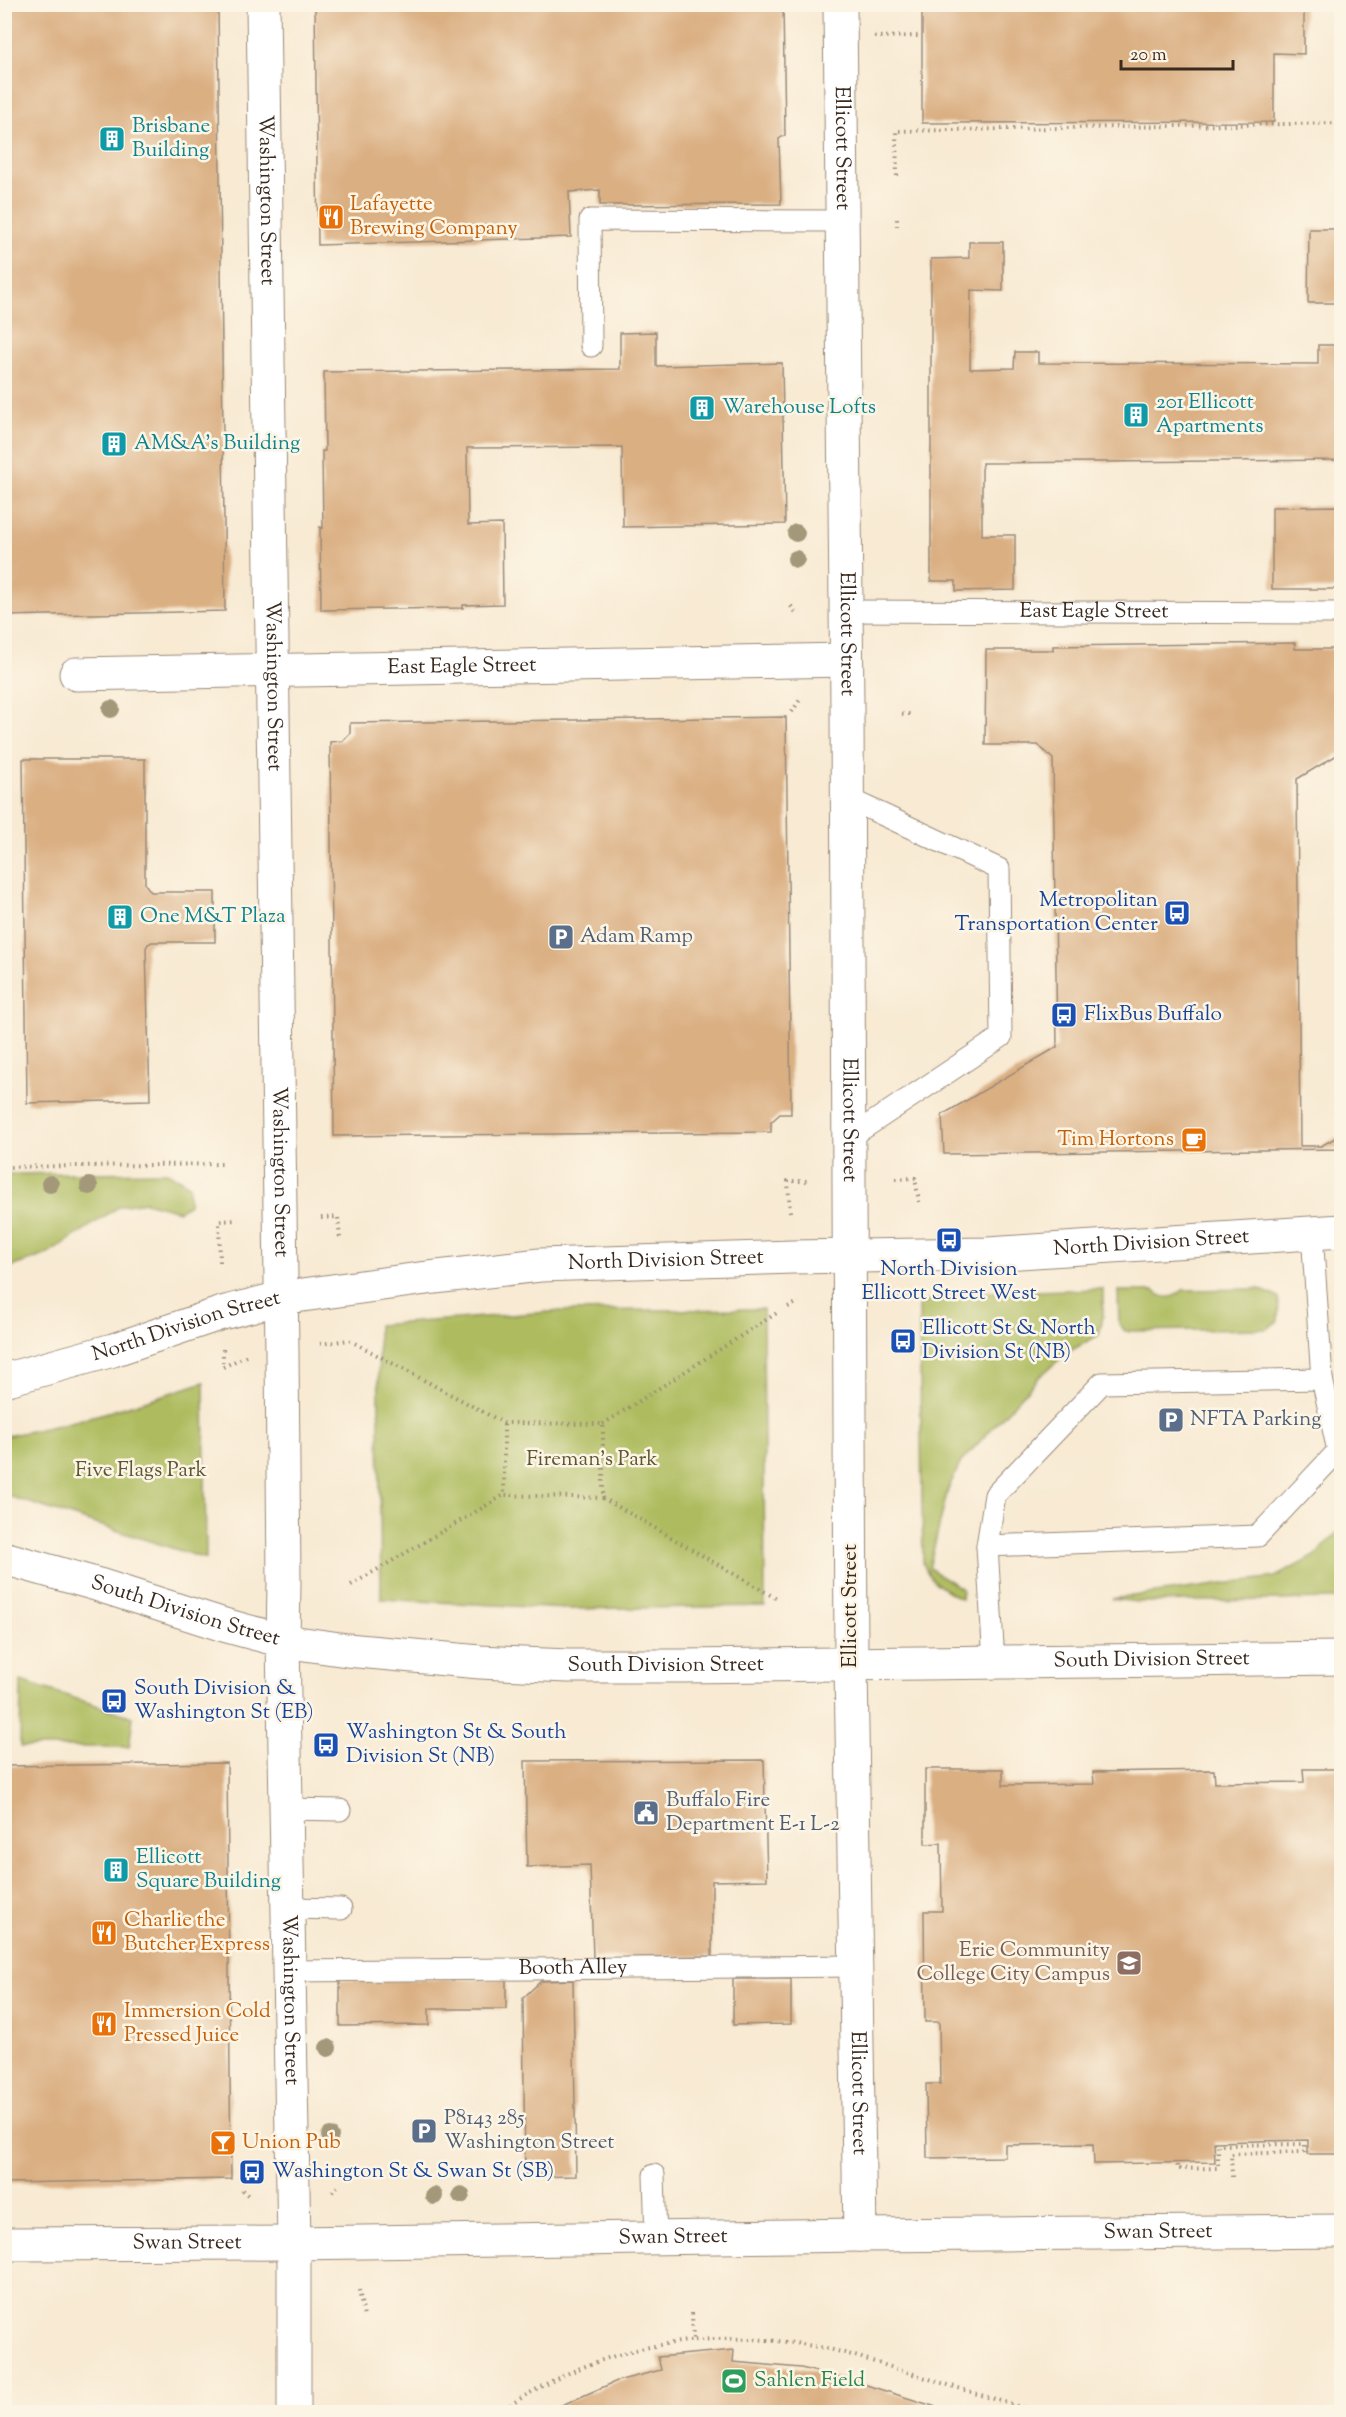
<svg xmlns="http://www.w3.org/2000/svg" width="1346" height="2417" font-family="'Sorts Mill Goudy',serif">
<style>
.green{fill:#aebc5f;stroke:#74733e;stroke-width:1.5}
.building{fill:#daaf82}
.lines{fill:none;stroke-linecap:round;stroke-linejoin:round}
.service-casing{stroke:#9a8a78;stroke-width:23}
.minor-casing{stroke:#9a8a78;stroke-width:35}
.tertiary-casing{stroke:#9a8a78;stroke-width:35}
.secondary-casing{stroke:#9a8a78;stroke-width:35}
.primary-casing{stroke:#9a8a78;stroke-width:35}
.trunk-casing{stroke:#9a8a78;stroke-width:35}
.path{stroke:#9a8a78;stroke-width:4;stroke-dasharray:1.5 4.5;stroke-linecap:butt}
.service{stroke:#fff;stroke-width:21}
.minor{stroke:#fff;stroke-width:33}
.tertiary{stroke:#fff;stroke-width:33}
.secondary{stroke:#fff;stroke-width:33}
.primary{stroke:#fff;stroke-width:33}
.trunk{stroke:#fff;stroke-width:33}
.tree{fill:#a3997a}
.labels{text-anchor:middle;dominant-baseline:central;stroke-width:5;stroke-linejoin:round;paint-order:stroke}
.culture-label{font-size:21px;fill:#0d838f;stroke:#fcf5e5;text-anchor:start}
.street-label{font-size:21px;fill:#3b2a1e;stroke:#fcf5e5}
.food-label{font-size:21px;fill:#c56008;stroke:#fcf5e5;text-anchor:start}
.transit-label{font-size:21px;fill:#164399;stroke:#fcf5e5;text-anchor:start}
.service-label{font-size:21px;fill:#4e5e75;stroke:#fcf5e5;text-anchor:start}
.park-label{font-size:21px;fill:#5e5632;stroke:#fcf5e5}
.education-label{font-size:21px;fill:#785e54;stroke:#fcf5e5;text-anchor:end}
.leisure-label{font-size:21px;fill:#27864d;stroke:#fcf5e5;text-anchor:start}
</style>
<rect width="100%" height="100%" fill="#fcf5e5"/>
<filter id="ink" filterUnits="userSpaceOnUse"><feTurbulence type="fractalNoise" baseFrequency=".0167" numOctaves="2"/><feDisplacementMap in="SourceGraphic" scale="12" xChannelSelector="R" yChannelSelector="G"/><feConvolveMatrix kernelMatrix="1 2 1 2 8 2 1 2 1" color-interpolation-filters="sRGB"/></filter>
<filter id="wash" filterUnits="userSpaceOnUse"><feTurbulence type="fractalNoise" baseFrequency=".008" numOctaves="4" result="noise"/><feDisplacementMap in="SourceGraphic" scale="24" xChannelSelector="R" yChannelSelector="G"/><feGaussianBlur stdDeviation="1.35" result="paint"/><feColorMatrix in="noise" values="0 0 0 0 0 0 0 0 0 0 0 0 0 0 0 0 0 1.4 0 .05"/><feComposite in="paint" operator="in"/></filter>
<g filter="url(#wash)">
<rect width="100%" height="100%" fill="#f8ead3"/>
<path class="green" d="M167,1172L189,1185V1204L179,1211L145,1202L120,1206L48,1254L5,1269V1174Z
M1103,1289V1316L1099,1335L1068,1352L1038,1378L961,1462L948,1489L929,1568L962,1589L961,1599C944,1589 930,1583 923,1563L919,1304L961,1293Z
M1259,1289L1279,1298L1278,1321L1266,1329L1125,1331L1119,1324L1118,1291H1154C1164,1300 1173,1299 1183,1290Z
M763,1309L765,1606L567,1609L381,1599L378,1325L562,1311Z
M204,1382L206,1559L5,1495V1436C76,1424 136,1404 204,1382Z
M1341,1529V1599L1138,1602L1111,1599L1275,1577L1315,1556Z
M21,1681L133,1717L129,1747H20Z"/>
<g id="blocks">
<path class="building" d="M4,4H218L225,611L4,616Z
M315,4H783L785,135L779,139L781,204L600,205V190L569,192L571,237L318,245Z
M922,4H1304V54L1274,53V122L922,123Z
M1309,229H1342V303H1308Z
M969,242H1003V291L971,290L970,369L1014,368L1015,352H1038V363L1318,364V345H1342V460L982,463V535H1015V590L956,591V581H931V259L969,258Z
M656,332V366L782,363L785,524L623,527L622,447L467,448L468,525L502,524L503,604L463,605V608L321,610L320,527L323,528L322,451H325L324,372L620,369V333Z
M1342,506V589H1272V507Z
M1295,643V649H1342V752L1297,779L1300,1146H1321L1342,1134V1149L944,1154L942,1115L1057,1047L1053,759L1038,745H985L986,650H1053V646Z
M786,717L791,1114H780L771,1122V1132L334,1136L330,742L342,741L350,733V723Z
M23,759H145V884L151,892H215V942H152L148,944L146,948L150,1100L27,1103Z
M764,1760L767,1880L712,1881V1956L593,1958L590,1865L527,1867L525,1761Z
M227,1763L231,2179L4,2183V1766Z
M925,1769H1003V1785L1094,1784L1093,1772L1214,1770L1215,1783L1304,1782L1303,1769H1342V2154H1308V2140L1214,2142L1215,2162L1094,2164L1093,2144L1005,2145V2157L927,2158L926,2084H940L939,2022H925L924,1911H942L941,1843L925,1844Z
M506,1979V2009H429V2025L340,2026V1980Z
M733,1979H791V2024L733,2025Z
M573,1980L576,2176L525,2177L523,1998L541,1981Z
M734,2350L733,2362L801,2368L857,2382L952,2412H546L617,2381L661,2370L658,2357Z"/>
</g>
</g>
<g filter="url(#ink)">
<use href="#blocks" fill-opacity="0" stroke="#9a8a78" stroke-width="1.5"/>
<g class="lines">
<defs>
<g id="service">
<path d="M591,346L590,220L842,221"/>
<path id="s1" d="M846,611L1342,613"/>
<path d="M847,798L999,869L1001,1037L849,1138"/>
<path d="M987,1546L1258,1536L1338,1451L1322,1379L1312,1233"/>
<path d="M994,1663L987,1546L995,1495L1102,1383L1322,1379"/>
<path d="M286,1809L340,1810"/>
<path d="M288,1908L341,1909"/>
<path id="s2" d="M289,1971L856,1966"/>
<path d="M654,2175L656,2239"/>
</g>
<g id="minor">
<path id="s3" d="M76,674L846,660"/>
</g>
<g id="tertiary">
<path id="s4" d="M263,4L282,1350L284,1583L283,1641L294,2243V2412"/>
<path id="s5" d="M4,2244L294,2243L860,2235"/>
</g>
<g id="secondary">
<path id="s6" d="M851,1665L860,2235L1342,2231"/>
</g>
<g id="primary">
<path id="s7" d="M840,4L847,705L851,1665"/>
</g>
<g id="trunk">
<path id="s8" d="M4,1380L113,1350L222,1313L281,1298L419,1279L540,1265L792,1257L988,1254L1342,1231"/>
<path id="s9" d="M4,1558L99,1585L224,1625L283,1641L347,1650L480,1662L568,1666H681L1342,1658"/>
</g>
</defs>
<use href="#service" class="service-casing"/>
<use href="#minor" class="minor-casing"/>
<use href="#tertiary" class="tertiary-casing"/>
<use href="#secondary" class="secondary-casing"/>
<use href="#primary" class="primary-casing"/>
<use href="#trunk" class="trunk-casing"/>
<path class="path" d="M874,37L922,36
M897,176L896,131L1342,123
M897,219V226
M791,606L797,614
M792,712L801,698
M902,714H911
M4,1167L224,1164
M896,1179L915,1178L919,1202
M790,1212L788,1181H807
M321,1218L338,1217L340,1238
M220,1262L219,1221L238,1220
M893,1301L911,1296V1291
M788,1307L799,1302
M320,1344L349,1340L504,1423L603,1424V1498L504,1495V1423
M223,1349V1367L246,1356
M603,1424L780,1311
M603,1498L779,1600
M351,1585L504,1495
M1177,2165V2169L1218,2168V2145L1305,2144V2151L1303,2152L1231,2154L1232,2177
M242,2190L249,2196
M332,2192L338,2186
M359,2290L364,2317
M692,2313L693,2340
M500,2412C598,2344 708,2325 824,2348C852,2354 880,2364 907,2372C951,2386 994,2399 1037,2412"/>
<use href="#service" class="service"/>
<use href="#minor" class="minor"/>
<use href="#tertiary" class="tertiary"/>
<use href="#secondary" class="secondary"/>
<use href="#primary" class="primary"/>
<use href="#trunk" class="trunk"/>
</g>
<g class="tree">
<circle cx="796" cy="533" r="9"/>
<circle cx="796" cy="559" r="9"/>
<circle cx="111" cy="709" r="9"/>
<circle cx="50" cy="1184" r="9"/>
<circle cx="89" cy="1186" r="9"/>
<circle cx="328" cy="2048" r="9"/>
<circle cx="330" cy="2136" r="9"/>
<circle cx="461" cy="2195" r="9"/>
<circle cx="434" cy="2196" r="9"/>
</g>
</g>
<defs>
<symbol id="building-square" viewBox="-11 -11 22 22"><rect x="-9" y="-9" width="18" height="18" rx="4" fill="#0f9aa8" stroke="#fcf5e5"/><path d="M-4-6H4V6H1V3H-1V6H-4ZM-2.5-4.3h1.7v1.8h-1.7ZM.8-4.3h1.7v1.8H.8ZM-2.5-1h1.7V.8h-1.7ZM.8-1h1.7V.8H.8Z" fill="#fff"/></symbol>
<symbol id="restaurant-square" viewBox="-11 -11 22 22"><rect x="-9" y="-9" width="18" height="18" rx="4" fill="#e8710a" stroke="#fcf5e5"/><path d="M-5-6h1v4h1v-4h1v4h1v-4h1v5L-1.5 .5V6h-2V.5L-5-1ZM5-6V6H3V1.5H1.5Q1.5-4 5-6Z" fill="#fff"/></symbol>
<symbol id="bus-square" viewBox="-11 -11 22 22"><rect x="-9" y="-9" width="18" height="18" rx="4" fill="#1a4fb4" stroke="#fcf5e5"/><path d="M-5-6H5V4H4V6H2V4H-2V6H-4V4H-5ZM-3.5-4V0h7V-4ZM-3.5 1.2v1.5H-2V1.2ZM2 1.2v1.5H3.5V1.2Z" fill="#fff"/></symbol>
<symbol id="parking-square" viewBox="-11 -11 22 22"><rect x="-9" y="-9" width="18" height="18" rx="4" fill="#5c6f8a" stroke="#fcf5e5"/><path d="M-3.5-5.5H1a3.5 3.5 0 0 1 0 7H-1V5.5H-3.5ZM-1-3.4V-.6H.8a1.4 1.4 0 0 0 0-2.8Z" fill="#fff"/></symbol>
<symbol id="cafe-square" viewBox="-11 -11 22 22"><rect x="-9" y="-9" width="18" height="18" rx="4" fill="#e8710a" stroke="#fcf5e5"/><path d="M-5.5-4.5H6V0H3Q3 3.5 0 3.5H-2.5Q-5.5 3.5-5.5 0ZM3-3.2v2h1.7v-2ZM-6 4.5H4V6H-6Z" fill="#fff"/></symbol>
<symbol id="civic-square" viewBox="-11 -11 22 22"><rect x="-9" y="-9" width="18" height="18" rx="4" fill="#5c6f8a" stroke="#fcf5e5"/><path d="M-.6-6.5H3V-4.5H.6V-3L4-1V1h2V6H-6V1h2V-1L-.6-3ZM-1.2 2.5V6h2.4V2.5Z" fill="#fff"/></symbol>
<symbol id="university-square" viewBox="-11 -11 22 22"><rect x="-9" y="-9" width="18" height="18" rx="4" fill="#8d6e63" stroke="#fcf5e5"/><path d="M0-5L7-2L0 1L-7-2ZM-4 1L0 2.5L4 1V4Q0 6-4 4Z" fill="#fff"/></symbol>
<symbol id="bar-square" viewBox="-11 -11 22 22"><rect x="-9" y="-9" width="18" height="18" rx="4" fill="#e8710a" stroke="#fcf5e5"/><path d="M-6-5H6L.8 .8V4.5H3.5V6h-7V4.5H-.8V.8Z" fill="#fff"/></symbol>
<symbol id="stadium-square" viewBox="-11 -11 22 22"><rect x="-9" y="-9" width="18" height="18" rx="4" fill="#2e9e5b" stroke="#fcf5e5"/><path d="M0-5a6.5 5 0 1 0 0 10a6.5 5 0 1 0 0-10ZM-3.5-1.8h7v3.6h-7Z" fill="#fff"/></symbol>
</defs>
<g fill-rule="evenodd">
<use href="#building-square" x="97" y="124" width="30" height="30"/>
<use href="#restaurant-square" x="316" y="202" width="30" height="30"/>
<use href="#building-square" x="687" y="393" width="30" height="30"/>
<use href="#building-square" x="1121" y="400" width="30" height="30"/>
<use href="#building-square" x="99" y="429" width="30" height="30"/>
<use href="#bus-square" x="1162" y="898" width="30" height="30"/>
<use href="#building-square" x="105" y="902" width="30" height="30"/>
<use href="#parking-square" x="546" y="922" width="30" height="30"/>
<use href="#bus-square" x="1049" y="1000" width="30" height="30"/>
<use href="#cafe-square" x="1179" y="1125" width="30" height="30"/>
<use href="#bus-square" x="934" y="1225" width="30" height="30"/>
<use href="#bus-square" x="888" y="1326" width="30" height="30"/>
<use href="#parking-square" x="1156" y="1405" width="30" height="30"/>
<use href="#bus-square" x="99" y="1686" width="30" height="30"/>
<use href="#bus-square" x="311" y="1730" width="30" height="30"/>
<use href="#civic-square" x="631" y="1798" width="30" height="30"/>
<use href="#building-square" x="101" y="1855" width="30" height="30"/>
<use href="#restaurant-square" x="89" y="1918" width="30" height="30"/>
<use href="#university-square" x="1114" y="1948" width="30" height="30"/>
<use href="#restaurant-square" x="89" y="2009" width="30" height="30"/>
<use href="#parking-square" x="409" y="2116" width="30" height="30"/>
<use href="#bar-square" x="208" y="2128" width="30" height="30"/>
<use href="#bus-square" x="237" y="2157" width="30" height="30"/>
<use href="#stadium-square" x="719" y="2366" width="30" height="30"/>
</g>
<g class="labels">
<g class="culture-label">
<text x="132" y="127">Brisbane<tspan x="132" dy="24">Building</tspan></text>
<text x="1156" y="403">201 Ellicott<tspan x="1156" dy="24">Apartments</tspan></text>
<text x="722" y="408">Warehouse Lofts</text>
<text x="134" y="444">AM&amp;A's Building</text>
<text x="140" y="917">One M&amp;T Plaza</text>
<text x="136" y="1858">Ellicott<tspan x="136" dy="24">Square Building</tspan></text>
</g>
<g class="street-label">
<text stroke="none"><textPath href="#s7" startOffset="144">Ellicott Street</textPath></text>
<text stroke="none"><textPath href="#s4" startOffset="196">Washington Street</textPath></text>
<text stroke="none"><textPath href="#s1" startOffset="248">East Eagle Street</textPath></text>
<text stroke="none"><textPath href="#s7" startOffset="630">Ellicott Street</textPath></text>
<text stroke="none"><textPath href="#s3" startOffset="386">East Eagle Street</textPath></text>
<text stroke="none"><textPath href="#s4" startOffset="682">Washington Street</textPath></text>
<text stroke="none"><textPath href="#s7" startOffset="1116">Ellicott Street</textPath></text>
<text stroke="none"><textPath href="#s4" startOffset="1168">Washington Street</textPath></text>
<text stroke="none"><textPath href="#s8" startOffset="1162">North Division Street</textPath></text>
<text stroke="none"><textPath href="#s8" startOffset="676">North Division Street</textPath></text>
<text stroke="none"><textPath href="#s8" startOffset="190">North Division Street</textPath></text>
<text transform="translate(851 1606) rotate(-90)">Ellicott Street</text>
<text stroke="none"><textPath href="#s9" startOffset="189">South Division Street</textPath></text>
<text stroke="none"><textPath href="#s9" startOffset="1161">South Division Street</textPath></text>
<text stroke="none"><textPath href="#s9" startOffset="675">South Division Street</textPath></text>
<text stroke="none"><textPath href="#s2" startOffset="284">Booth Alley</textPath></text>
<text stroke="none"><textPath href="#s4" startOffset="1996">Washington Street</textPath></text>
<text stroke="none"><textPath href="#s6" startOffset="428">Ellicott Street</textPath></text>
<text stroke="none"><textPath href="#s6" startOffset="868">Swan Street</textPath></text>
<text stroke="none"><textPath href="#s5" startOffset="669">Swan Street</textPath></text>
<text stroke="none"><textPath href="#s5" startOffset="183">Swan Street</textPath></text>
</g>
<g class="food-label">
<text x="350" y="205">Lafayette<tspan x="350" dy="24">Brewing Company</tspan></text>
<text x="1174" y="1140" text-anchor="end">Tim Hortons</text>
<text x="124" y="1921">Charlie the<tspan x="124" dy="24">Butcher Express</tspan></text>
<text x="124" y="2012">Immersion Cold<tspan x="124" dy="24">Pressed Juice</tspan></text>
<text x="242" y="2143">Union Pub</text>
</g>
<g class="transit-label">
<text x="1158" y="901" text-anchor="end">Metropolitan<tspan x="1158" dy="24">Transportation Center</tspan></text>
<text x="1084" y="1015">FlixBus Buffalo</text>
<text x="949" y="1270" text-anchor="middle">North Division<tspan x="949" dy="24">Ellicott Street West</tspan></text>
<text x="922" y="1329">Ellicott St &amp; North<tspan x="922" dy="24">Division St (NB)</tspan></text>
<text x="134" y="1689">South Division &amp;<tspan x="134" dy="24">Washington St (EB)</tspan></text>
<text x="346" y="1733">Washington St &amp; South<tspan x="346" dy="24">Division St (NB)</tspan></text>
<text x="272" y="2172">Washington St &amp; Swan St (SB)</text>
</g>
<g class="service-label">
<text x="580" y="937">Adam Ramp</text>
<text x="1190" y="1420">NFTA Parking</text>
<text x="666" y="1801">Buffalo Fire<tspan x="666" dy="24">Department E-1 L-2</tspan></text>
<text x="444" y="2119">P8143 285<tspan x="444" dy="24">Washington Street</tspan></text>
</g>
<g class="park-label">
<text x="592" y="1460">Fireman's Park</text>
<text x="141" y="1471">Five Flags Park</text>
</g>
<g class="education-label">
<text x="1110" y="1951">Erie Community<tspan x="1110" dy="24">College City Campus</tspan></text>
</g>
<g class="leisure-label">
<text x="754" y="2381">Sahlen Field</text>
</g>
</g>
<rect width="1346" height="2417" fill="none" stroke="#fcf5e5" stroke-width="24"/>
<path d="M1121 60v9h112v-9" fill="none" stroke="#3b2a1e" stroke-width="3"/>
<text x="1130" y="60" font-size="18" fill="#3b2a1e" stroke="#fcf5e5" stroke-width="4.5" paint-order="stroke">20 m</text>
</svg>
